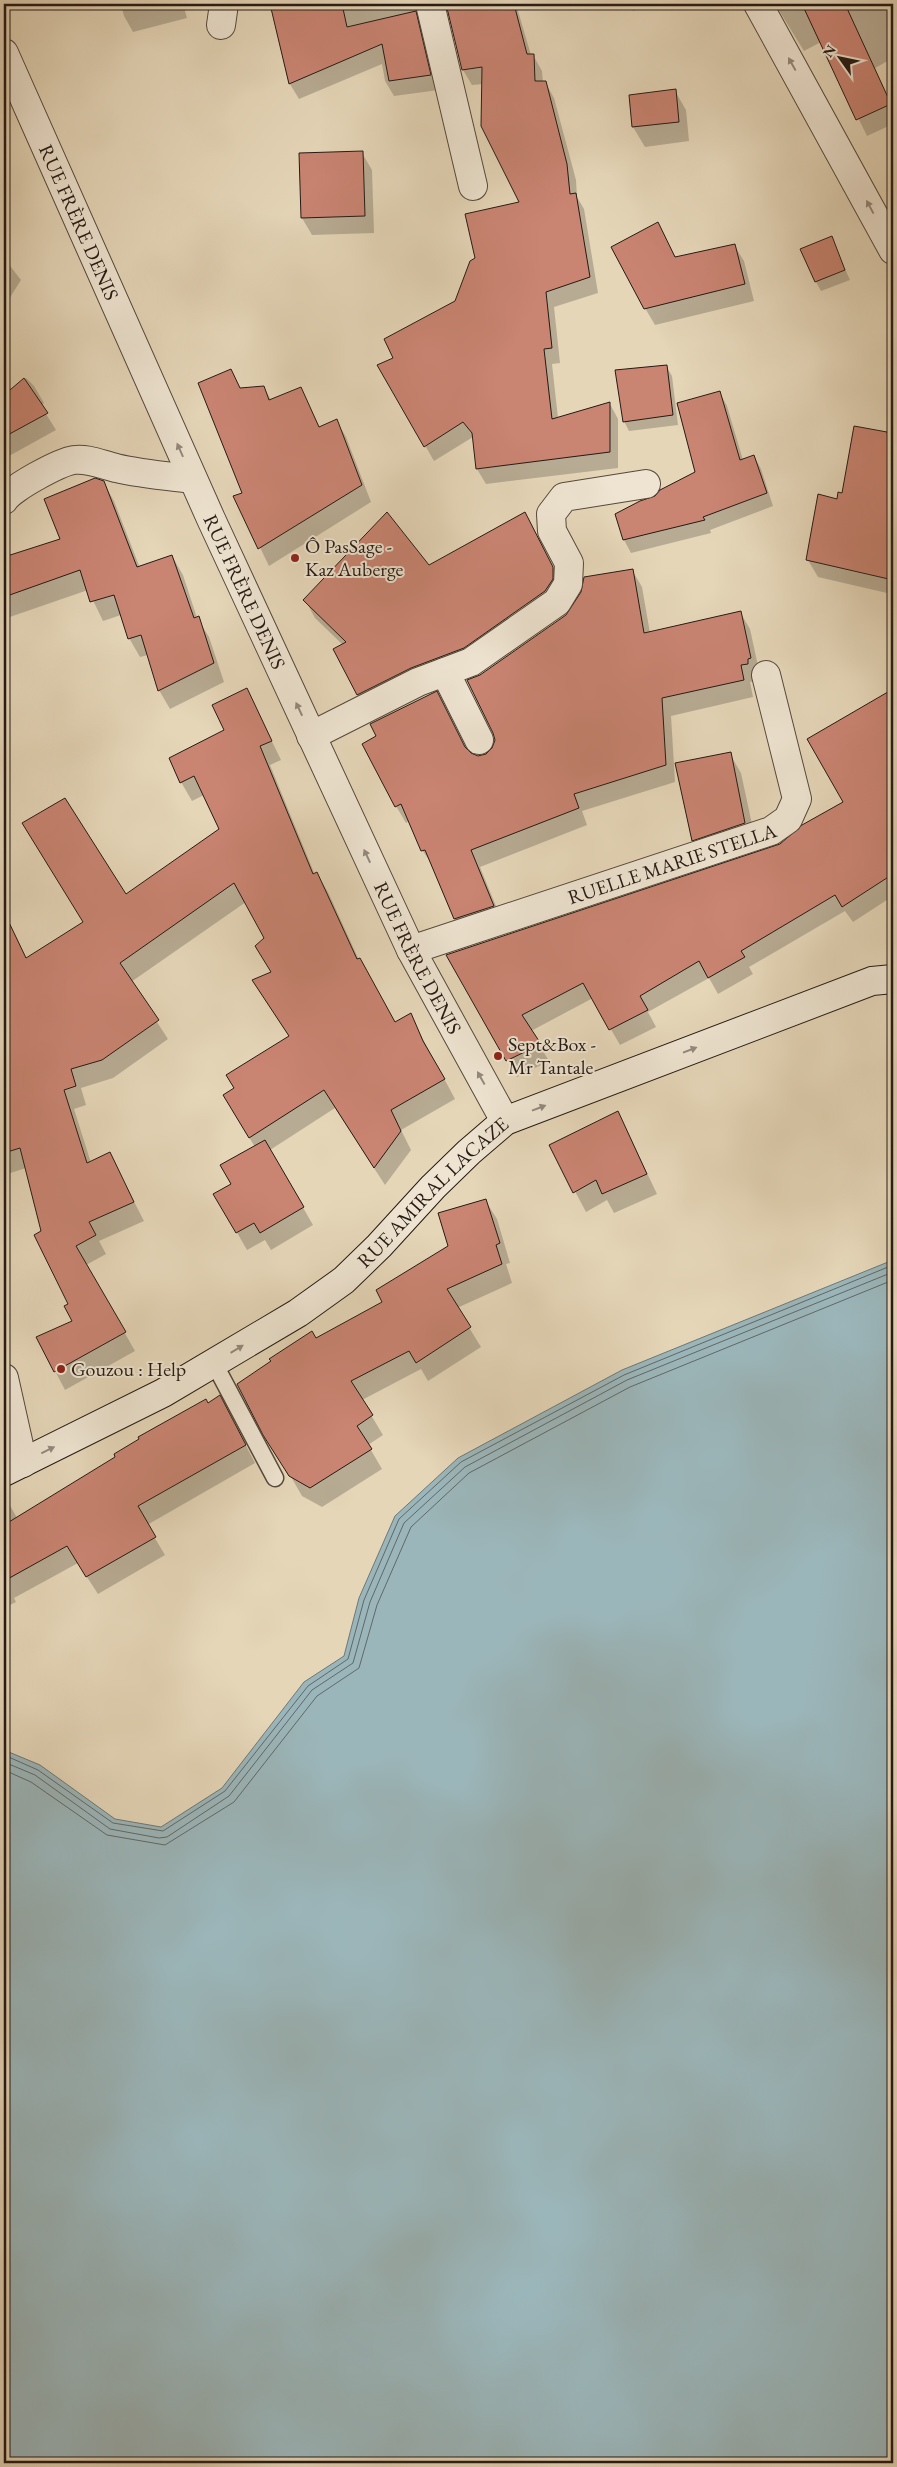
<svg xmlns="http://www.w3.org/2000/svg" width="897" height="2467" font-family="'EB Garamond',serif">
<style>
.water{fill:#9bb6ba;stroke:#6c7878}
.shadow{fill:#0003}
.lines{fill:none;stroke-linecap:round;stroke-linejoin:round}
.shore{stroke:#606867;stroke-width:1}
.building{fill:#c98472;stroke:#251a14}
.lane-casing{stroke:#55493d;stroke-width:19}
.street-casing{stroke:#55493d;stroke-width:30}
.secondary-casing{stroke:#251a14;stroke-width:30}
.lane{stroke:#eee4d1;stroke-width:16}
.street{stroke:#eee4d1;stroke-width:28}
.secondary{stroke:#eee4d1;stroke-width:28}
.oneway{fill:#94897c}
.poi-dot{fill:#8f2418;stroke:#eee4d1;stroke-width:2}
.labels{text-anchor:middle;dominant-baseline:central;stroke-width:4;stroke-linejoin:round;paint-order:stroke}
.street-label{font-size:20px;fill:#251a14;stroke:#eee4d1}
.poi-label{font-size:20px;fill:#251a14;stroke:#eee4d1;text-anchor:start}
</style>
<rect width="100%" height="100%" fill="#e5d6b8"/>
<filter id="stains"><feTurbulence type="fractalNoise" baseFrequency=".004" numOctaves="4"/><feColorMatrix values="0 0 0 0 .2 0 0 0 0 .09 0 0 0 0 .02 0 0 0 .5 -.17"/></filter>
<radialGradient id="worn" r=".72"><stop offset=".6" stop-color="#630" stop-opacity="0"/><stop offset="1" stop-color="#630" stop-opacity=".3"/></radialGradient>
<path class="water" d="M893,1260V2463H4V1750L40,1765L115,1819L161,1827L222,1788L304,1682L344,1656L359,1598L395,1516L458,1458L622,1370Z"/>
<path class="shadow" d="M121,4H183L187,18L133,32L124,16Z
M278,4H419L439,90L394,96L385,81L382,64L299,99L290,84L278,32L284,31Z
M441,4H516L531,55H533L542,71L543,82H545L554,98L576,180L577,197L584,209L598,293L554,307L560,363L552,364L558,418L610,404L618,419V468L486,484L477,469L473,437L434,461L379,366L394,358L456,302L477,259L521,203L483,84L472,85L463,70L448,7Z
M629,4H655L633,11Z
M775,4H893V58L875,68L893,108V124L867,136L821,42L804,51Z
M675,91L686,110L689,141L645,147L633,127L630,96Z
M362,153L372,170L374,233L312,235L302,218Z
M658,224L676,258L734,245L744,261L754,301L655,325L645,308Z
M831,237L850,280L821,291L816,282Z
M4,258L21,280L4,307Z
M666,366L672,376L678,425L629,431L624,421Z
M230,370L241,389L264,387L271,400L301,389L320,428L336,420L346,437L371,502L269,566L235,496L244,494Z
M26,378L34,386L44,403L41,406L56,430L9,456L7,454L4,458V397Z
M720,393L727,406L743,460L754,456L761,469L773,506L710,530L711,533L631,553L624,540L656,497L696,472Z
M855,427L893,434V479L889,481L893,480V609L887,593L818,577L808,560L843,495Z
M103,482L114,501L140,568L172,556L183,575L197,618L209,637L224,682L170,709L159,690L148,655L140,657L129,638L121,615L103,621L88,590L4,619V558L62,540Z
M525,514L563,586L368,713L335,649L343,645L315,618L305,600L429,567Z
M632,570L642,587L650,633L740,612L750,629L760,675L757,681L750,682L753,697L671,716L675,782L582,811L587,825L480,867L503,923L465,936L455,919L434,867L422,850L409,821L406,823L396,806L378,736L437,693L467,751L478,757L487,755L493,749L496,741L481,676Z
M247,690L281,760L270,765L315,875L317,874L328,892L359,960L395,1024L410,1015L455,1099L401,1130L411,1150L385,1185L335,1108L270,1150L313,1225L271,1250L265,1240L247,1250L215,1194L232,1184L255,1147L235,1114L236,1089L290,1037L253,981L272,972L265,938L246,902L131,982L168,1039L113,1078L81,1088L86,1105L74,1109L91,1163L109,1153L144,1221L99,1241L106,1254L86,1265L135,1351L65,1390L38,1338L74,1321L70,1304L42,1232L26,1168L4,1175V912L27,959L125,896L221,830L204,795L192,801L181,782L226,730Z
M878,699L893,725V896L853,922L845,911L749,967L753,974L718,994L709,978L648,1012L656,1027L620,1045L593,998L531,1031L549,1061L517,1077L448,956L776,847L845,803Z
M730,754L741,773L756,843L705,860L693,840Z
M618,1112L657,1194L614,1213L607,1200L586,1212L551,1146Z
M485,1200L497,1219L510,1263L506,1264L512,1283L457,1308L481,1347L428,1381L421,1369L362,1400L383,1435L368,1445L382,1469L322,1507L302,1496L238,1385L384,1303L450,1247Z
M208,1404L230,1415L255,1463L147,1525L165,1555L98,1594L78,1563L14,1598L16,1602L4,1608V1505L8,1502L17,1518Z"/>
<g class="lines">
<path class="shore" d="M4,1755L38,1770L113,1823L163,1831L225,1791L308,1686L348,1659L364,1600L399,1519L461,1462L624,1375L893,1265
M4,1762L35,1775L110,1829L159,1838L167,1837L229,1796L312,1690L353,1663L370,1602L404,1523L465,1467L627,1380L893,1272
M4,1770L31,1782L107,1835L165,1845L234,1802L317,1696L359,1668L377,1605L411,1527L469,1473L630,1387L893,1280"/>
</g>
<path class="building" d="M270,4H342L347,27L416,11L431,75L389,81L382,44L289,84Z
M446,4H514L527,54H534L535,81H546L567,164L570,194L576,193L590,277L546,292L552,348L544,349L552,419L610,402V452L476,469L472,433L463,422L424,447L377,365L393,358L384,339L455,301L470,261L475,258L465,214L519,202L481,126L482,67L462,70Z
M802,4H845L891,104L856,120Z
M676,89L679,122L632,127L629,95Z
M363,151L365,216L301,218L299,153Z
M658,222L675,257L735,244L745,284L644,309L611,247Z
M832,236L845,270L815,282L800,249Z
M667,365L673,415L623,422L615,370Z
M231,369L240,388L264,386L269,400L301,387L319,427L337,419L362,485L258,549L233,496L242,493L198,383Z
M24,378L48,413L4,437V395Z
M720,391L740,460L754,455L767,493L703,517L705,520L623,540L615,514L640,501L655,496L660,490L695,472L677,403Z
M854,426L887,432L893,464V580L806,560L818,494L837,499L838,492L842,493Z
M95,478L104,481L137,567L172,555L194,618L199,616L214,663L158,691L141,635L128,639L114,595L90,602L80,570L4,597V557L60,539L44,499Z
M387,512L429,565L525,512L553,567V579L545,591L464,648L411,668L357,695L333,649L346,642L303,600Z
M633,569L644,633L741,611L751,658L748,659V664L741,665L744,680L662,698L666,765L574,794L579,808L471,850L494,906L454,919L425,850L421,851L401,804L395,807L362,744L376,736L370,724L437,691L465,747L471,753L478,756L486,754L492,748L495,740L493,733L467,680L480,675L566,615L581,592L584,577Z
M247,688L272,741L260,746L313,874L317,872L357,959L360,958L395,1022L411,1013L423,1041L445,1079L391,1110L401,1131L374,1168L324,1090L249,1138L223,1095L234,1088L226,1075L289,1036L252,980L271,972L255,946L264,938L234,883L120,963L159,1020L102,1060L71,1069L76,1086L64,1090L87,1163L110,1152L134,1202L89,1222L96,1235L76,1246L126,1332L54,1372L36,1337L72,1321L64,1306L68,1304L34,1235L41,1231L20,1148L4,1153V912L26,958L83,922L22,823L65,798L126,894L219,829L194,776L180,783L169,758L224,730L212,705Z
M893,689V874L842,907L835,895L741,951L745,957L708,978L699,961L640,996L648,1010L609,1030L583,983L522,1015L541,1044L506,1061L446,955L780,844L802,825L843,802L807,739Z
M731,752L745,823L692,841L675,763Z
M618,1111L647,1174L602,1194L596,1180L573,1193L549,1145Z
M265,1140L304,1207L260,1233L254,1223L236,1233L213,1194L231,1184L220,1165Z
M486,1199L500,1243L496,1245L502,1264L447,1289L471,1327L416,1363L409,1351L351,1381L373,1415L357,1426L372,1449L310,1488L289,1476L263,1435L237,1384L271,1361L269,1359L312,1331L316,1338L382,1302L376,1290L448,1246L438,1213Z
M220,1395L246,1445L138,1506L156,1537L86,1577L67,1546L4,1581V1525L115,1457L114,1454L139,1439L138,1437L206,1399L208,1403Z"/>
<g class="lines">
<defs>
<path id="lane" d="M214,1363L275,1478"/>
<g id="street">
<path d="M430,4L473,186"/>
<path d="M758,4L893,250"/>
<path d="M221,25L224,4"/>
<path id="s1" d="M4,53L211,519L411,950L505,1121"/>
<path d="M4,500C11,488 60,462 74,460C88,458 102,465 116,468C141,474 167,476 192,479"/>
<path d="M445,672L479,740"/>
<path d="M311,736L418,682L471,662L557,602L568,584L569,563L552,531L551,514L564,497L646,484"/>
<path id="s2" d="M411,950L771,831L788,819L797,799L766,675"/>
<path d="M4,1378L23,1463"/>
</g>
<g id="secondary">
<path id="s3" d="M4,1472L163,1393L298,1313L344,1280L379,1246L433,1187L469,1152L505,1121L872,981L893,979"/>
</g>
</defs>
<use href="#lane" class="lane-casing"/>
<use href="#street" class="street-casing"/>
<use href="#secondary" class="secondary-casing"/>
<use href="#lane" class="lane"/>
<use href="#street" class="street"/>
<use href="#secondary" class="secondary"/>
</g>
<defs><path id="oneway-solid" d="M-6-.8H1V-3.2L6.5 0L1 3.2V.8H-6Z" transform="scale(1.25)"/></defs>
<g class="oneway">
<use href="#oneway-solid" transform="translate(792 64) rotate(-119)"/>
<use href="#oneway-solid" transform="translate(870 207) rotate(-118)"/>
<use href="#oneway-solid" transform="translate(180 450) rotate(-114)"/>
<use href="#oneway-solid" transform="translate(299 709) rotate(-115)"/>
<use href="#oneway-solid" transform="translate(367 856) rotate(-115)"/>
<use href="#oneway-solid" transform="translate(690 1050) rotate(-21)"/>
<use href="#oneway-solid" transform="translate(481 1078) rotate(-119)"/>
<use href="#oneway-solid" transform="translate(539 1108) rotate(-21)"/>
<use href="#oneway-solid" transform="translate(237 1349) rotate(-31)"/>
<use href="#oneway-solid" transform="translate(48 1450) rotate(-26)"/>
</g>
<g class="poi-dot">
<circle cx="295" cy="558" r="5"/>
<circle cx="498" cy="1056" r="5"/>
<circle cx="61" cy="1369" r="5"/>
</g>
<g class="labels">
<g class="street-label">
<text stroke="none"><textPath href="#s1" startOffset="185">RUE FRÈRE DENIS</textPath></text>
<text stroke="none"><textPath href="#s1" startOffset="590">RUE FRÈRE DENIS</textPath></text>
<text stroke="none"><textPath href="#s2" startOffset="275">RUELLE MARIE STELLA</textPath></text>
<text stroke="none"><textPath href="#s1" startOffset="995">RUE FRÈRE DENIS</textPath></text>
<text stroke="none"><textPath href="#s3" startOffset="516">RUE AMIRAL LACAZE</textPath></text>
</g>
<g class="poi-label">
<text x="305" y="546">Ô PasSage -<tspan x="305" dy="23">Kaz Auberge</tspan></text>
<text x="508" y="1044">Sept&amp;Box -<tspan x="508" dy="23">Mr Tantale</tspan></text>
<text x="71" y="1369">Gouzou : Help</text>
</g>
</g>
<rect width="897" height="2467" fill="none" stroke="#e5d6b8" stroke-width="20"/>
<rect x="5" y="5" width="887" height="2457" fill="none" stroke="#251a14" stroke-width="2.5"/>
<rect x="10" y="10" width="877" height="2447" fill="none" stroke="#251a14"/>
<g transform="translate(840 58) rotate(303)" stroke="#eee4d1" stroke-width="4" paint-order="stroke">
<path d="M0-4L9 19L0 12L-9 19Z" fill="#251a14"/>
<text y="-8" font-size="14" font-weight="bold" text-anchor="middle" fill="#251a14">N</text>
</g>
<rect width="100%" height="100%" filter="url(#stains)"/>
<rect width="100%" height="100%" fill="url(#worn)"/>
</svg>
